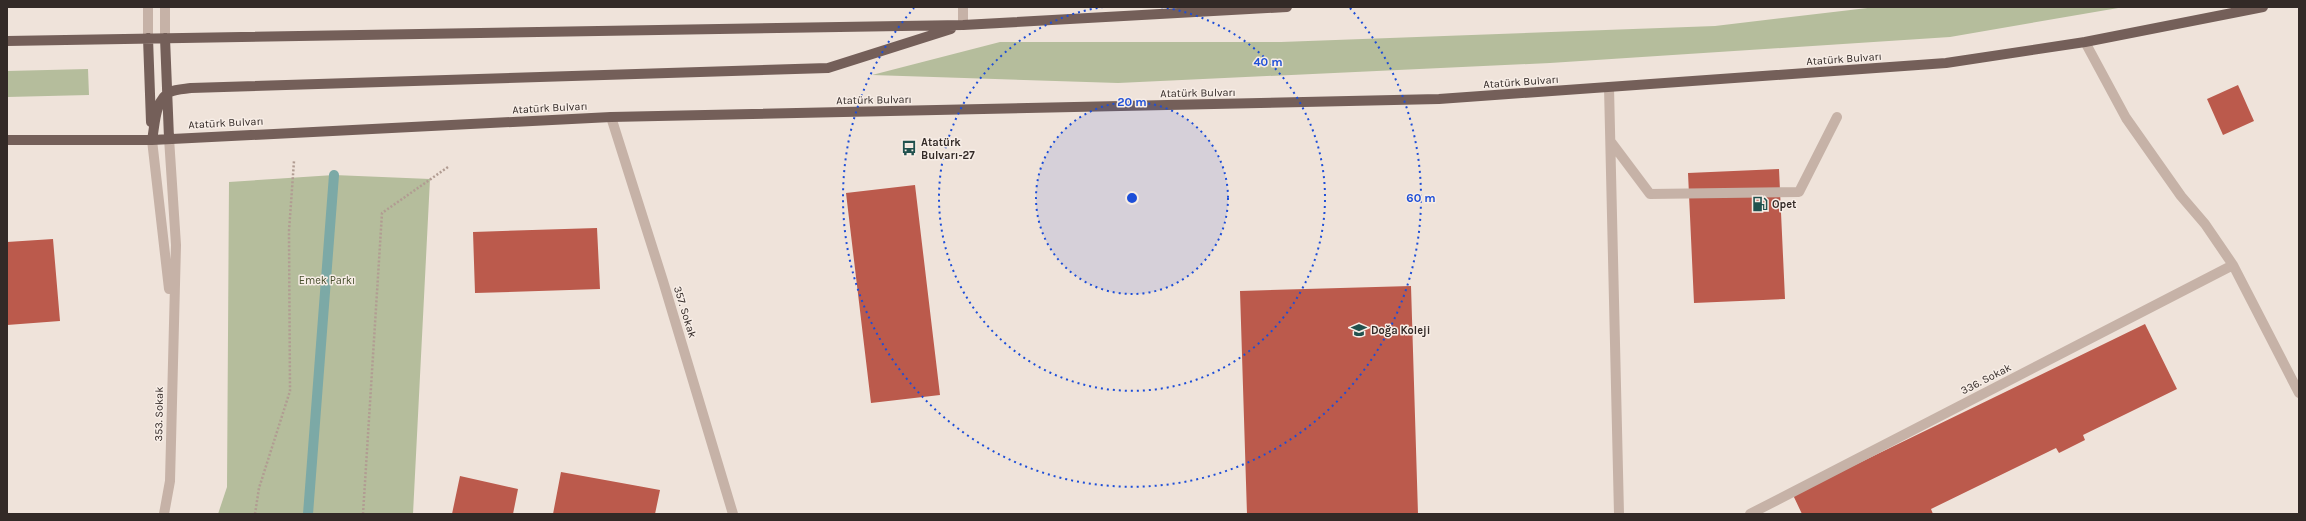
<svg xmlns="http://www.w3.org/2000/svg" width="2306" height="521" font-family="Karla,sans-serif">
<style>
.green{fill:#b5bd9c}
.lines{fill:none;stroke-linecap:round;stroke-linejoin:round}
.stream{stroke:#7ca9a6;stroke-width:10}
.building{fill:#bb5a4c}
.path{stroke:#b19c92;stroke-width:2.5;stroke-dasharray:2 2;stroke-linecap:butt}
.minor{stroke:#c6b2a7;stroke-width:10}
.major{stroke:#745f59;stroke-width:10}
.ring{fill:none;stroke:#1d4ed8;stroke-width:2;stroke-dasharray:2 4}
.labels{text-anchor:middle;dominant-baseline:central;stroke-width:3;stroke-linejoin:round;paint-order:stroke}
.street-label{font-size:11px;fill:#332a27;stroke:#f7ede6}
.poi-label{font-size:11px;font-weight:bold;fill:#332a27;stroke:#f7ede6;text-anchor:start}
.park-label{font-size:11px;fill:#474f2d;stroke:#f7ede6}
.centre{fill:#1d4ed8;stroke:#f7ede6;stroke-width:2}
.ring-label{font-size:12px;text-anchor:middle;font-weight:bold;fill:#1d4ed8;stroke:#f7ede6;stroke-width:3;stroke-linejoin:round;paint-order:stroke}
</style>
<rect width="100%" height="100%" fill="#efe3da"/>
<path class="green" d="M1876,7H2124L1950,37L1550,63L1118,83L872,75L1000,42H1281L1715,26Z
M88,69L89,95L7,97V71Z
M334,175L430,179L413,514H218L227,487L229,182Z"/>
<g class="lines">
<path class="stream" d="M308,514L334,175"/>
</g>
<path class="building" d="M2238,85L2254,121L2223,135L2207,99Z
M1779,169L1785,299L1694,303L1688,173Z
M915,185L940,395L871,403L846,193Z
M597,228L600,289L475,293L473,232Z
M53,239L60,321L7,325V242Z
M1411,286L1418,514H1247L1240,291Z
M2145,324L2177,389L2083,435L2085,440L2059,453L2056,448L1931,509L1933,514H1802L1793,495Z
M561,472L660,490L655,514H553Z
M460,476L518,489L513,514H452Z"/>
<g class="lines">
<path class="path" d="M255,514L259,488L290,391L289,231L294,161
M363,514L382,213L448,167"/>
<path class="minor" d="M148,7V38
M165,7V38
M963,25V7
M2085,42L2126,118L2181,196L2205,224L2233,265L2299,393
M1609,87L1619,514
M611,117L663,281L733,514
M152,140L169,289
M1611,142L1650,194L1799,192L1837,117
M164,514L170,481L176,245L169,138
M1750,514L2233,265"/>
<path class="major" d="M148,38L151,122
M165,38L169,138
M7,41L963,25L1287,7
M7,140H152L611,117L1439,99L1946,63L2085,42L2263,7
M152,140C155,125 155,99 170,92C176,89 185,89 191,88L828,68L951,29"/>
</g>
<circle cx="1132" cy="198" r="96" fill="#1d4ed8" fill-opacity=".12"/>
<g class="ring">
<circle cx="1132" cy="198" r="96"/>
<path d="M1161 7A193 193 0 1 1 1103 7"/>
<path d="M1350 8A289 289 0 1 1 914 8"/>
</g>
<defs>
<symbol id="bus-bare" viewBox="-9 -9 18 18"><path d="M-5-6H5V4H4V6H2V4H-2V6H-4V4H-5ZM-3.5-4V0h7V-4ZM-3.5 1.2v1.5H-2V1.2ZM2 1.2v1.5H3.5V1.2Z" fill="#21514e" stroke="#f7ede6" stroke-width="2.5" paint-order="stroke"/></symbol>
<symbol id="fuel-bare" viewBox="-9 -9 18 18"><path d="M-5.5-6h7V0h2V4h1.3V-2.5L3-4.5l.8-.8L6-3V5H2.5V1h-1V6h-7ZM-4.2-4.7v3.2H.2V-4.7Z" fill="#21514e" stroke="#f7ede6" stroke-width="2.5" paint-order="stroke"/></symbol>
<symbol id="school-bare" viewBox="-9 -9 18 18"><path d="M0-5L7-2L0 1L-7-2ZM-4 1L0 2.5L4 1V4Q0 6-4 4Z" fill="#21514e" stroke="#f7ede6" stroke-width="2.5" paint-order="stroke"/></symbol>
</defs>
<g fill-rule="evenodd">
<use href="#bus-bare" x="898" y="137" width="22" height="22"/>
<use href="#fuel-bare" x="1749" y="193" width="22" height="22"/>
<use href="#school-bare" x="1348" y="319" width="22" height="22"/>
</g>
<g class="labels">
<g class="street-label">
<text transform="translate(1844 59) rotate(-4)">Atatürk Bulvarı</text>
<text transform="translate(1521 82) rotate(-4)">Atatürk Bulvarı</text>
<text transform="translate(1198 93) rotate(-1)">Atatürk Bulvarı</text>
<text transform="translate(874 100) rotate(-1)">Atatürk Bulvarı</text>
<text transform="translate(550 108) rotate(-3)">Atatürk Bulvarı</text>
<text transform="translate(226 123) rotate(-3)">Atatürk Bulvarı</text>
<text transform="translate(685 312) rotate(73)">357. Sokak</text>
<text transform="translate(1986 379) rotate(-27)">336. Sokak</text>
<text transform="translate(159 414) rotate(-89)">353. Sokak</text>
</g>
<g class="poi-label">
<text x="921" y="142">Atatürk<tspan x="921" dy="13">Bulvarı-27</tspan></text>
<text x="1772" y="204">Opet</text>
<text x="1371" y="330">Doğa Koleji</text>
</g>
<g class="park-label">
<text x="327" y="280">Emek Parkı</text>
</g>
</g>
<circle cx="1132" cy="198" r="6" class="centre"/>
<g class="ring-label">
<text x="1268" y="66">40 m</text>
<text x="1132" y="106">20 m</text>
<text x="1421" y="202">60 m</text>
</g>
<rect width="2306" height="521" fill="none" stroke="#332a27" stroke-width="16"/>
</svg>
